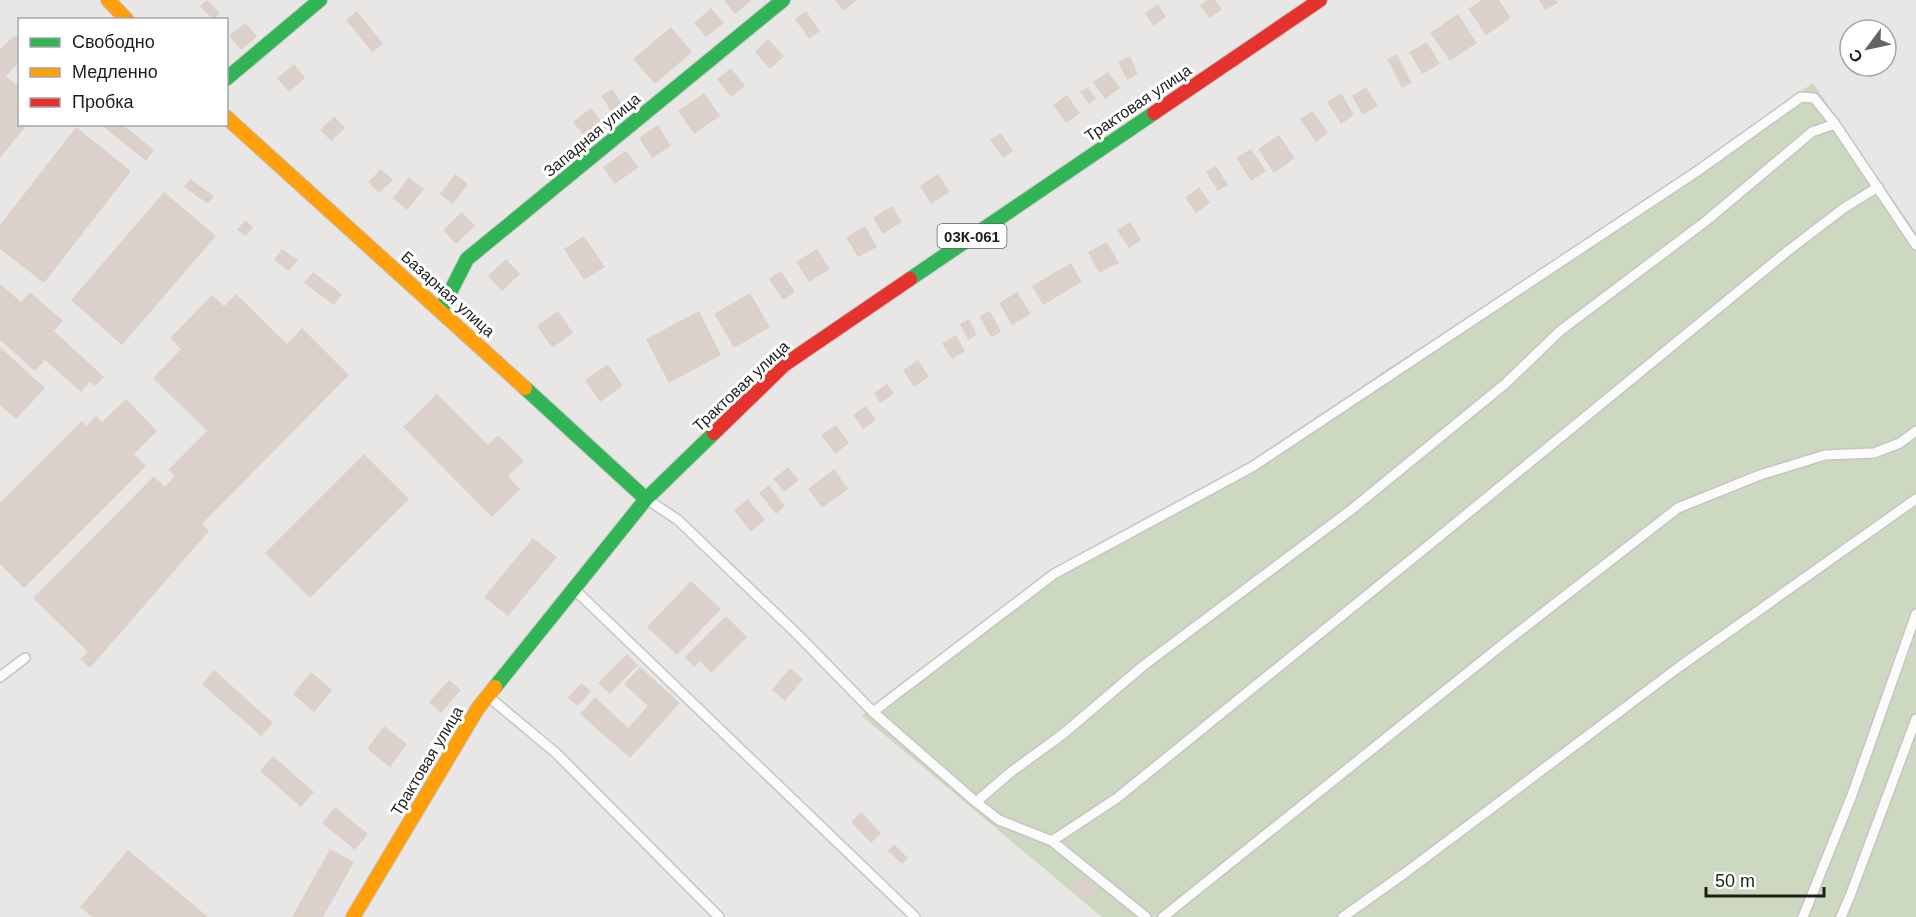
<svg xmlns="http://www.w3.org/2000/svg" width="1916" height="917" font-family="Helvetica,sans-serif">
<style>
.green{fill:#ccd8c0}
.building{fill:#dcd1ca}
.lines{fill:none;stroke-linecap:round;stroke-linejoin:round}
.lane-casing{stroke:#c5c4c3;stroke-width:12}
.fast-casing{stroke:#c5c4c3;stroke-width:16}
.slow-casing{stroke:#c5c4c3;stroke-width:16}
.jam-casing{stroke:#c5c4c3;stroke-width:16}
.lane{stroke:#fcfbfb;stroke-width:9}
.fast{stroke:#30b455;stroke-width:14}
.slow{stroke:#ff9f0a;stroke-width:14}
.jam{stroke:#e5322d;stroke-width:14}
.labels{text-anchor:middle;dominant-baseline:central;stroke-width:6;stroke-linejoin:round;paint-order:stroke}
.shield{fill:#fff;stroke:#626261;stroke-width:1.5}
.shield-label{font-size:15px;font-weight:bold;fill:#1f1e1d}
.street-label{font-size:16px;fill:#1f1e1d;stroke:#fff}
</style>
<rect width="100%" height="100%" fill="#e8e7e6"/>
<path class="green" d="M1813,83L1916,233V917H1102L862,716L900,684L1050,572L1250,464L1389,368L1637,208Z"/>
<path class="building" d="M207,0L220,13L213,20L200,6Z
M724,0H752L735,14Z
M835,0H858L843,11Z
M1208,0H1215L1222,10L1209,18L1200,5Z
M1482,0H1499L1511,18L1486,35L1468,9Z
M1539,0H1556L1558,3L1545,10Z
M1158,4L1166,17L1153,26L1145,13Z
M711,8L724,23L706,37L694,23Z
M357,11L383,44L372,52L346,20Z
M806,11L820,31L809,39L795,19Z
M1458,14L1477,43L1450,61L1430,33Z
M245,23L257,36L241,50L229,36Z
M671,27L692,52L655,84L633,59Z
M14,36L20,40V61L6,76L20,88V124H28L0,158V49Z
M768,39L784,56L770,69L755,52Z
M1427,42L1440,64L1422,74L1409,52Z
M1397,54L1412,83L1402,88L1387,59Z
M1130,56L1138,74L1127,80L1118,62Z
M294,64L305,78L289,92L277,78Z
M731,68L745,86L731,97L717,79Z
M1108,72L1120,88L1105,99L1093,82Z
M1088,87L1096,99L1089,104L1080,92Z
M1366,87L1378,106L1363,115L1352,96Z
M612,89L623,105L612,112L601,96Z
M704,93L720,116L694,134L678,111Z
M1341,93L1354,115L1341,124L1327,102Z
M1067,95L1080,113L1066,123L1053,105Z
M591,108L606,128L588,141L573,122Z
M1313,111L1328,133L1316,142L1300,119Z
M334,116L345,128L331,141L320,130Z
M100,124H122L154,150L146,161Z
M658,125L671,146L652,158L639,138Z
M76,127L131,171L44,283L0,249V225Z
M1001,133L1013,151L1003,158L990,140Z
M1279,135L1295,158L1274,173L1258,149Z
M1251,149L1266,171L1251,181L1236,158Z
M626,151L639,167L615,184L603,167Z
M1216,166L1228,185L1218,191L1206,172Z
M381,169L393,180L379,193L368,182Z
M455,174L468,184L453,204L440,194Z
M938,174L950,192L931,204L920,186Z
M409,177L424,189L407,210L393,198Z
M190,179L214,196L208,204L184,187Z
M1199,187L1210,203L1196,213L1185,198Z
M164,192L216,236L122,345L71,300Z
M892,206L902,222L883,234L873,218Z
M462,212L475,226L456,244L443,230Z
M245,220L253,227L246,236L237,230Z
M1130,222L1141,240L1129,248L1117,230Z
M865,226L877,247L858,257L846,237Z
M584,236L605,267L584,280L564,249Z
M1107,242L1119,263L1099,273L1088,252Z
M282,249L298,260L289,271L274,260Z
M817,249L830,269L809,282L796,262Z
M506,259L520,274L502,291L488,276Z
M1071,263L1082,282L1043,305L1032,286Z
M781,271L795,292L783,300L769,279Z
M313,272L342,294L334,305L304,283Z
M0,284L21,302L30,292L63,321L54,331L104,377L95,386L90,382L81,392L45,360L35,371L0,340Z
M1017,292L1031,314L1012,325L999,303Z
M750,293L770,327L734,348L714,314Z
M236,294L287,344L302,328L349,375L202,524L209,531L90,668L80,659L88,652L33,598L154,476L165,487L175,476L168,470L207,431L153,378L181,349L170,338L212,295L224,306Z
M558,311L573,333L552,348L537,326Z
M699,311L721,355L669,383L646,339Z
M990,311L1001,332L991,337L979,316Z
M969,319L977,335L968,340L960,324Z
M956,335L965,351L952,359L942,343Z
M0,347L45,388L16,419L0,405Z
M918,360L929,377L914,387L903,370Z
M608,364L623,386L600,402L585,380Z
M887,384L894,394L880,403L874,393Z
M437,394L488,445L498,435L524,461L508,476L520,489L492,517L403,427Z
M126,399L157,431L134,454L146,466L24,588L0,564V503L82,421L86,426L96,416L102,422Z
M866,406L876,420L863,429L853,415Z
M836,425L849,443L835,454L821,435Z
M364,454L409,499L310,598L265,553Z
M788,467L799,480L784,492L773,479Z
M834,469L848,489L822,508L808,489Z
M769,485L785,506L776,514L759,493Z
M748,499L765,520L751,532L734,510Z
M533,538L557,557L508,616L484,597Z
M691,581L721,609L677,655L647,627Z
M726,616L747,637L711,673L700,661L694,667L685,657Z
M627,654L638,665L610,694L598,683Z
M640,667L680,703L630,758L580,714L595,697L628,728L648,706L624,684Z
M790,668L803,679L785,701L772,690Z
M214,670L273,723L261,736L202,684Z
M311,672L332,690L314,712L293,694Z
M449,680L461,690L441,713L429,702Z
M581,683L591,691L578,706L568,698Z
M384,726L407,744L390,767L367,749Z
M273,756L314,792L301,807L260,771Z
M335,807L368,834L355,850L322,823Z
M861,812L881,833L871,843L851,822Z
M894,844L908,858L902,864L888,851Z
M330,849L354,862L323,917H292Z
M128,850L208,917H92L80,907Z
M1080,876L1096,890L1087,901L1070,887Z"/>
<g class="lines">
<defs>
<path id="lane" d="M648,500L678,520L798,635L873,712L976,802L999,820L1052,841L1146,917
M575,590L915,917
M0,677L25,658
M490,698L556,753L719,917
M873,712L1054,574L1252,467L1699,170L1801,97L1814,98L1835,124
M976,802L1011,772L1063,734L1143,666L1351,510L1505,384L1560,331L1706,221L1812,132L1835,124L1916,245
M1052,841L1117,798L1429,545L1789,250L1844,208L1878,187
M1163,917L1507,641L1678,508L1760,475L1825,455L1874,453L1900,443L1916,431
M1343,917L1405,873L1679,667L1916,499
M1803,917L1852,795L1916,614
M1841,917L1850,896L1916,719"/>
<path id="fast" d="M226,79L320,0
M910,279L1154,113
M441,310L467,259L783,0
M525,388L646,499
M495,687L646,499L714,433"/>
<path id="slow" d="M108,0L127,20
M226,117L525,388
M353,917L478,708L495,687"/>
<path id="jam" d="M1154,113L1320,0
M714,433L784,365L910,279"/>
</defs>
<use href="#lane" class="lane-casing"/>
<use href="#fast" class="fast-casing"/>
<use href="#slow" class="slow-casing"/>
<use href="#jam" class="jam-casing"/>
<use href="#lane" class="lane"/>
<use href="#fast" class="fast"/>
<use href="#slow" class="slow"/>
<use href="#jam" class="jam"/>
</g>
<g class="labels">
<rect class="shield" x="937.5" y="224" width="69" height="24" rx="4.5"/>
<g class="shield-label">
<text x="972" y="236">03К-061</text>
</g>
<g class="street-label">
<text transform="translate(1138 103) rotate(-34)">Трактовая улица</text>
<text transform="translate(592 135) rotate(-40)">Западная улица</text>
<text transform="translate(448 294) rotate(42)">Базарная улица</text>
<text transform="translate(741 386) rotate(-43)">Трактовая улица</text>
<text transform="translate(427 761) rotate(-59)">Трактовая улица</text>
</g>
</g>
<rect x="18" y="18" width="210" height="108" fill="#ffffff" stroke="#a5a5a5" stroke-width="1.5"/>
<rect x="30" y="38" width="30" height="9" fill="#30b455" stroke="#a5a5a5" stroke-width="1.5"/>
<text x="72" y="48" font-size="18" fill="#1f1e1d">Свободно</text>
<rect x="30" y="68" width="30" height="9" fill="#ff9f0a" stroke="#a5a5a5" stroke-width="1.5"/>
<text x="72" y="78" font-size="18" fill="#1f1e1d">Медленно</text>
<rect x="30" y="98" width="30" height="9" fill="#e5322d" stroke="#a5a5a5" stroke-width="1.5"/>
<text x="72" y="108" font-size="18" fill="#1f1e1d">Пробка</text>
<g transform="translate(1868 48) rotate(237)"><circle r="28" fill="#ffffff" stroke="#a5a5a5" stroke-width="1.5"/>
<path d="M0-4.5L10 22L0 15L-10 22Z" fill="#656463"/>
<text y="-9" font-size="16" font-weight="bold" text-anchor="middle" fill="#1f1e1d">С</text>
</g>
<path d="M1706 887v9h118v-9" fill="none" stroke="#1f1e1d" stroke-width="3"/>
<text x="1715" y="887" font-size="18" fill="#1f1e1d" stroke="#ffffff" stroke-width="4.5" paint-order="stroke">50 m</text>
</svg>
